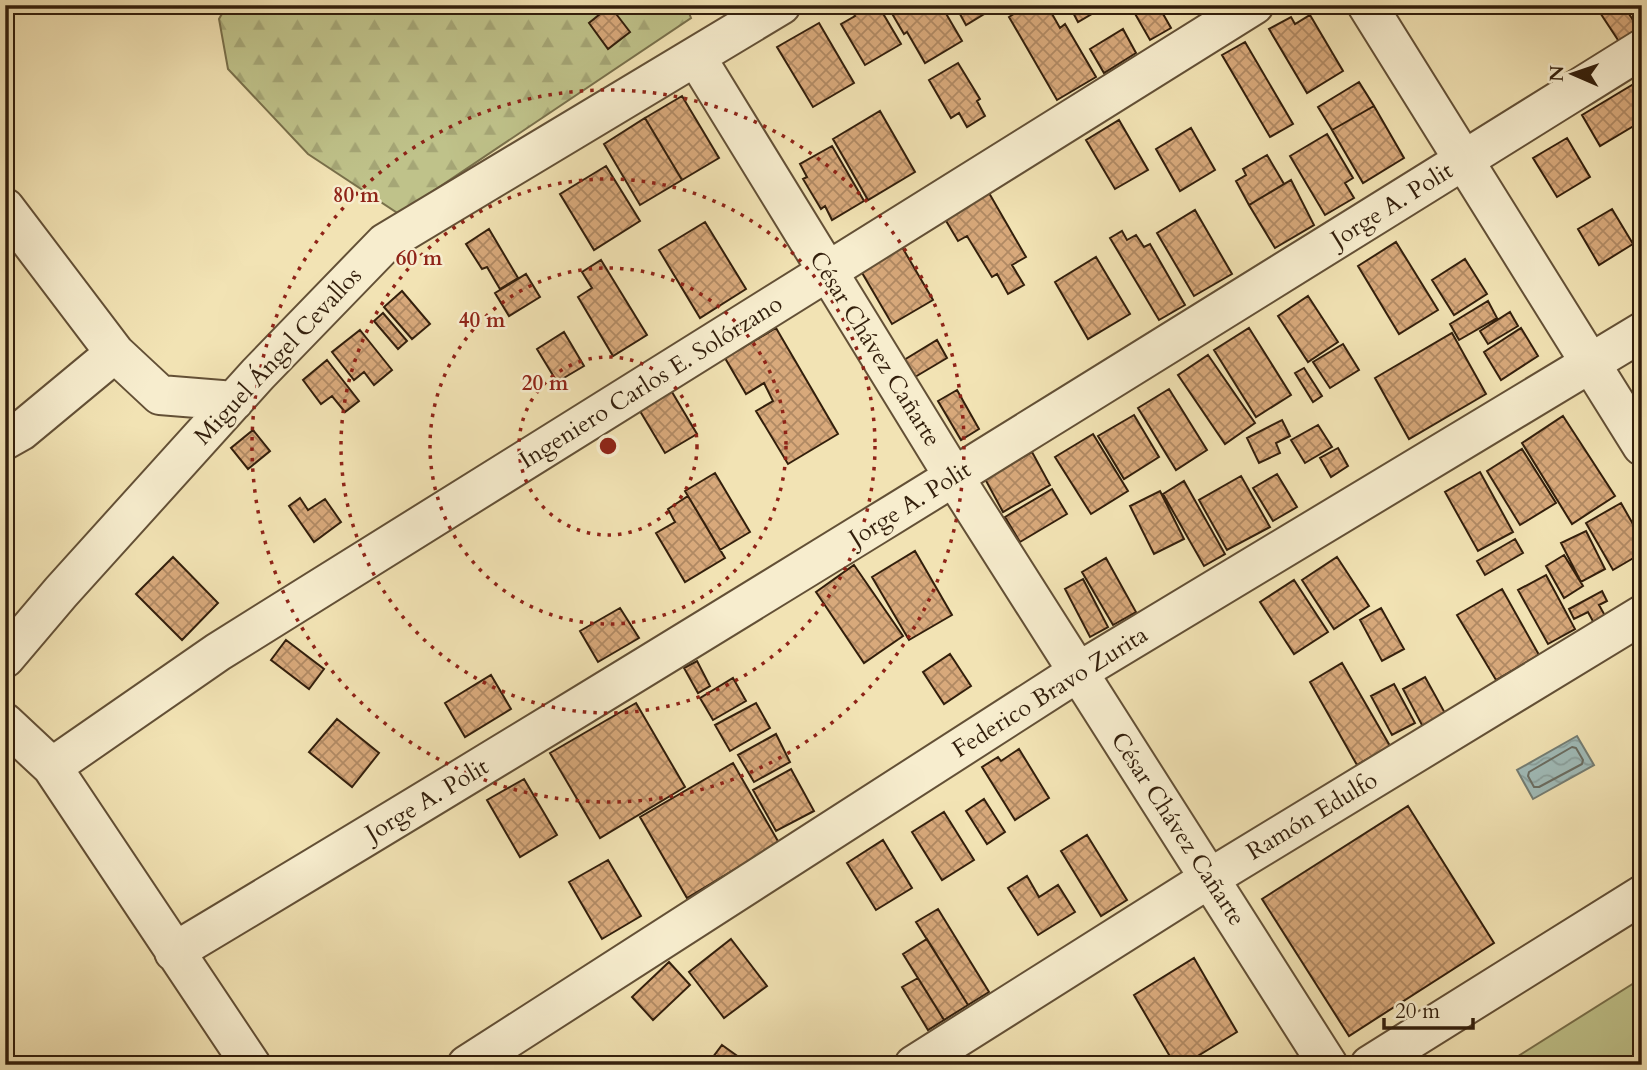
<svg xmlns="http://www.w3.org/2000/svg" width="1647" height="1070" font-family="Cardo,serif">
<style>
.forest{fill:url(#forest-firs);stroke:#79704b;stroke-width:2}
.pitch{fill:#bfc28a;stroke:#79704b;stroke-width:2}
.water{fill:url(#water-waves);stroke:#747d73;stroke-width:2}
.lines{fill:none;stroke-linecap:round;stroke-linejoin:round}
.shore{stroke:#6a6d62;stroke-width:2}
.building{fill:url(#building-cross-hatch);stroke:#331f0c;stroke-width:2}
.minor-casing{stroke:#635036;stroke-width:42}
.minor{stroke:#f7edce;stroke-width:38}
.ring{fill:none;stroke:#8f2418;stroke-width:3.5;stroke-dasharray:3.5 7}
.labels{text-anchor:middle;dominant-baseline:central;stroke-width:5;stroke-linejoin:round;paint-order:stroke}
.street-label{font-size:24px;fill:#331f0c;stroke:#f7edce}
.centre{fill:#8f2418;stroke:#f7edce;stroke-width:3.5}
.ring-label{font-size:21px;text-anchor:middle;font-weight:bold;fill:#8f2418;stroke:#f7edce;stroke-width:5;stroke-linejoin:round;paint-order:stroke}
</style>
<defs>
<pattern id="forest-firs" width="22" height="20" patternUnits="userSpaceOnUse" patternTransform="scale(1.75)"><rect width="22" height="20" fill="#bfc28a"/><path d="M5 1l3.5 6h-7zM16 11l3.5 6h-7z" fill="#a5a676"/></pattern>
<pattern id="water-waves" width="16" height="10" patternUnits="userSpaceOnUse" patternTransform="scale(1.75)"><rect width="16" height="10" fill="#a0bbb8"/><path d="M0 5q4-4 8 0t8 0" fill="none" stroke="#8aa09d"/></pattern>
<pattern id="building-cross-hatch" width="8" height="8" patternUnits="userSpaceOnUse" patternTransform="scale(1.75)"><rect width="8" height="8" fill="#d8a97b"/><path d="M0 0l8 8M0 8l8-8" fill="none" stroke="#b08963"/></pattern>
</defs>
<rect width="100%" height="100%" fill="#f2e3b4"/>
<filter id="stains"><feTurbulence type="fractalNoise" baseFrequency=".00286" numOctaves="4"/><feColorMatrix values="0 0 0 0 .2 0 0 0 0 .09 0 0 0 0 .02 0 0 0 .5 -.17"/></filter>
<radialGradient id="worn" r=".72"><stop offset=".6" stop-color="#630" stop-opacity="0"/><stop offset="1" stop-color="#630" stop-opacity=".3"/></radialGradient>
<path class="forest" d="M227,5H686L691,18L399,214L308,154L228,69L219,19Z"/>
<path class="pitch" d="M1642,978V1065H1504Z"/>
<path class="water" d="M1577,736L1594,765L1533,799L1517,770Z"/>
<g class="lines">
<path class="shore" d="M1572,747L1576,748L1583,760L1582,764L1539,787H1534L1528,776L1529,772Z"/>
</g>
<path class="building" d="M849,5H878L901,44L865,65L841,24L855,16Z
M887,5H941L962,41L925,63L907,32L904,34Z
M955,5H999L966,25Z
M1028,5H1047L1060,28L1065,24L1096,77L1057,100L1009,17Z
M1069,5H1107L1078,22Z
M1130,5H1158L1171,28L1150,40Z
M1595,5H1623L1639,29L1620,43Z
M610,6L630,32L608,49L589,23Z
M1310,15L1343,71L1307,93L1269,29L1291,17L1295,24Z
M819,23L854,83L813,107L777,47Z
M1123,29L1136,53L1104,73L1090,49Z
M1245,42L1293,124L1270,137L1222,55Z
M958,63L980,99L977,101L985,116L967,127L959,113L951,118L929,80Z
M1642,79V121L1600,146L1582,115Z
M1359,82L1374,106L1332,130L1318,107Z
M682,96L719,158L682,180L645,118Z
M1374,106L1404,158L1363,183L1332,130Z
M880,111L915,172L868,200L833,139Z
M645,118L682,180L640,205L604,144Z
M1119,120L1148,170L1115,189L1086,140Z
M1191,128L1215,170L1180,191L1156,149Z
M1327,134L1353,178L1345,183L1354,198L1325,215L1290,156Z
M1567,138L1590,177L1557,197L1533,158Z
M832,146L864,201L832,220L825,206L821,209L803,179L807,177L800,164Z
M1267,155L1284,184L1249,205L1236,181L1246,175L1243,169Z
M606,166L640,221L594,250L560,194Z
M1291,180L1314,225L1275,248L1249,205Z
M989,193L1026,257L1012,265L1024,285L1008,294L997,274L992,277L967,236L958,241L945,219Z
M1612,209L1633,244L1599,265L1578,229Z
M1195,210L1232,274L1194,296L1157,233Z
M705,222L746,289L700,318L659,250Z
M489,229L518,278L500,289L487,267L482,269L466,244Z
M1122,231L1127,240L1136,235L1144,247L1150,244L1185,305L1159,320L1110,238Z
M1396,242L1438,310L1399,334L1358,266Z
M902,247L933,300L892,324L861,271Z
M1096,257L1130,314L1088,339L1055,282Z
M1465,259L1487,294L1454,315L1432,280Z
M601,260L647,335L613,356L578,297L592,288L582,272Z
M526,274L540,297L509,316L495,293Z
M402,291L430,324L412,339L384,307Z
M1308,296L1338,342L1308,362L1278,316Z
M1488,301L1497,318L1459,340L1450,324Z
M1510,312L1518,326L1488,344L1480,331Z
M383,313L407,341L398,349L374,321Z
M776,328L838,434L788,464L756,411L773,401L764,383L746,394L725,358Z
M1249,328L1291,395L1256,417L1214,350Z
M1521,328L1538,356L1501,380L1484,352Z
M360,330L392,370L374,385L364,372L354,380L332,352Z
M564,332L584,366L557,382L537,349Z
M1452,333L1486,394L1409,439L1375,378Z
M937,340L947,358L915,377L904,360Z
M1343,344L1359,370L1330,388L1313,362Z
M1208,355L1255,423L1225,444L1178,375Z
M327,360L359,401L345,412L332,396L321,404L303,380Z
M1304,368L1322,396L1313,402L1295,373Z
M669,387L697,434L665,453L637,406Z
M1169,389L1207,450L1176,470L1138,408Z
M957,390L979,429L961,440L938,401Z
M1134,415L1159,457L1124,479L1098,436Z
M1563,416L1615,496L1572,524L1522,443Z
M1282,420L1290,436L1276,443L1280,453L1259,463L1247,438Z
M1318,425L1332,447L1305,463L1291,440Z
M253,430L270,451L248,469L231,448Z
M1093,434L1128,491L1091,514L1055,457Z
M1338,448L1348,466L1331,477L1320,458Z
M1522,449L1556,503L1520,525L1487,471Z
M1032,452L1050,485L1003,512L985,479Z
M1480,472L1513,532L1478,551L1445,492Z
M715,473L750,532L720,550L685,491Z
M1277,474L1297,507L1273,521L1253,488Z
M1241,476L1270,527L1227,550L1199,500Z
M1184,481L1225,554L1204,566L1163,494Z
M1052,489L1067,514L1020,542L1005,517Z
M1160,491L1184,539L1154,554L1130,506Z
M688,496L725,558L685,582L656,533L675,522L668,509Z
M300,498L308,510L325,499L341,522L314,542L289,506Z
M1621,503L1642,540V553L1613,570L1586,523Z
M1586,531L1605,569L1581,582L1561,543Z
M1515,539L1523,553L1485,575L1477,561Z
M915,551L952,615L909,640L872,577Z
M1564,555L1583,586L1564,598L1546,566Z
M173,557L218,603L182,640L136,594Z
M1337,557L1369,606L1334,629L1302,580Z
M1106,558L1136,612L1113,625L1082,572Z
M854,565L903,636L864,663L816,592Z
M1546,575L1575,629L1548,644L1518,590Z
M1083,579L1108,627L1090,637L1065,589Z
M1294,580L1328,632L1294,654L1260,602Z
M1502,589L1539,655L1496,680L1457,615Z
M1602,591L1607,601L1599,605L1608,621L1596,627L1588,612L1574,619L1569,609Z
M620,608L639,638L598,662L580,631Z
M1381,608L1404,649L1382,661L1360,620Z
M286,640L324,669L309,689L271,660Z
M950,654L971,686L944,704L923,672Z
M697,661L710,686L698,693L684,668Z
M1342,663L1390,746L1357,765L1310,682Z
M491,675L511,709L465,737L445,703Z
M1425,677L1446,715L1423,727L1403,689Z
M733,678L746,701L713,720L700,698Z
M1394,684L1415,723L1392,735L1371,696Z
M636,703L685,787L600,838L550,753Z
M756,703L770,728L730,751L715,725Z
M337,719L379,753L352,787L309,752Z
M776,734L790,762L754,782L738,755Z
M1019,749L1049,798L1015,820L982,767L998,757L1001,761Z
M733,763L779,843L687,898L640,817Z
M791,769L814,811L776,831L753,790Z
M524,779L557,835L520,857L487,800Z
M984,799L1005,832L987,844L966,811Z
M1408,806L1494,943L1349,1036L1262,899Z
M944,812L974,860L942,880L912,832Z
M1087,835L1127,900L1101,916L1061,851Z
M883,840L912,888L876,910L847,863Z
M608,860L641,916L602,939L569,882Z
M1027,876L1039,897L1058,885L1075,912L1038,935L1008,888Z
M938,909L989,992L968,1005L916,922Z
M731,939L767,986L724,1018L689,972Z
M927,939L968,1005L944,1020L903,954Z
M1194,958L1237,1032L1183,1065H1175L1134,995Z
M669,962L690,985L653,1020L632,997Z
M918,978L944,1020L928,1030L902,987Z
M722,1045L750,1065H707Z"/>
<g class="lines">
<defs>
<path id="minor" d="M1367,5L1642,446
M696,57L954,477L1328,1065
M5,208L115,353L160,395L234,401
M5,440L21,431L115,353
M5,658L61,592L258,374L385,243L781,5
M5,723L52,767L251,1065
M52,767L218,652L1254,5
M174,952C667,657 1154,353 1642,49
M467,1065L1078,672L1642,332
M914,1065L1210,878L1642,615
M1370,1065L1642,895"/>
</defs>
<use href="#minor" class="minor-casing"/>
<use href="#minor" class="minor"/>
</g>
<g class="ring">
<circle cx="608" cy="446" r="89"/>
<circle cx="608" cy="446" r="178"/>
<circle cx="608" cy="446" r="267"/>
<circle cx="608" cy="446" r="356"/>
</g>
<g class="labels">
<g class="street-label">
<text transform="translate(1392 205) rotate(-32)">Jorge A. Polit</text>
<text transform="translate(875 349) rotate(58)">César Chávez Cañarte</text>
<text transform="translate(278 356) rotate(-47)">Miguel Ángel Cevallos</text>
<text transform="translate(651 382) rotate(-32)">Ingeniero Carlos E. Solórzano</text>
<text transform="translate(910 504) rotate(-32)">Jorge A. Polit</text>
<text transform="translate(1050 692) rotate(-32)">Federico Bravo Zurita</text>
<text transform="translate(427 800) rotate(-31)">Jorge A. Polit</text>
<text transform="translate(1312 816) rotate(-31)">Ramón Edulfo</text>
<text transform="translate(1178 829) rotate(57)">César Chávez Cañarte</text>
</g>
</g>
<circle cx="608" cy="446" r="10" class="centre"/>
<g class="ring-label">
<text x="356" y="202">80 m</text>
<text x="419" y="265">60 m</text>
<text x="482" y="327">40 m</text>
<text x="545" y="390">20 m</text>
</g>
<rect width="1647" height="1070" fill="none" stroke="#f2e3b4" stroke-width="28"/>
<rect x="7" y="7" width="1633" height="1056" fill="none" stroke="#331f0c" stroke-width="3.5"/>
<rect x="14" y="14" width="1619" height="1042" fill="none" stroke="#331f0c" stroke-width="2"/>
<g transform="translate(1573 74) rotate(272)" stroke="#f7edce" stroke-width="5" paint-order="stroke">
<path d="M0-5L12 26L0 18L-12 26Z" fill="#331f0c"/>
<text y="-10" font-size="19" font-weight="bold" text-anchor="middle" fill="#331f0c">N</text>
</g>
<path d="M1384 1018v10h89v-10" fill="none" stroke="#331f0c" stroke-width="3.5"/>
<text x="1395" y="1018" font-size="21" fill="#331f0c" stroke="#f7edce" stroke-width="5" paint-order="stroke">20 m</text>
<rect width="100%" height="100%" filter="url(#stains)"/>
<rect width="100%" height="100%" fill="url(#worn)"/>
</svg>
